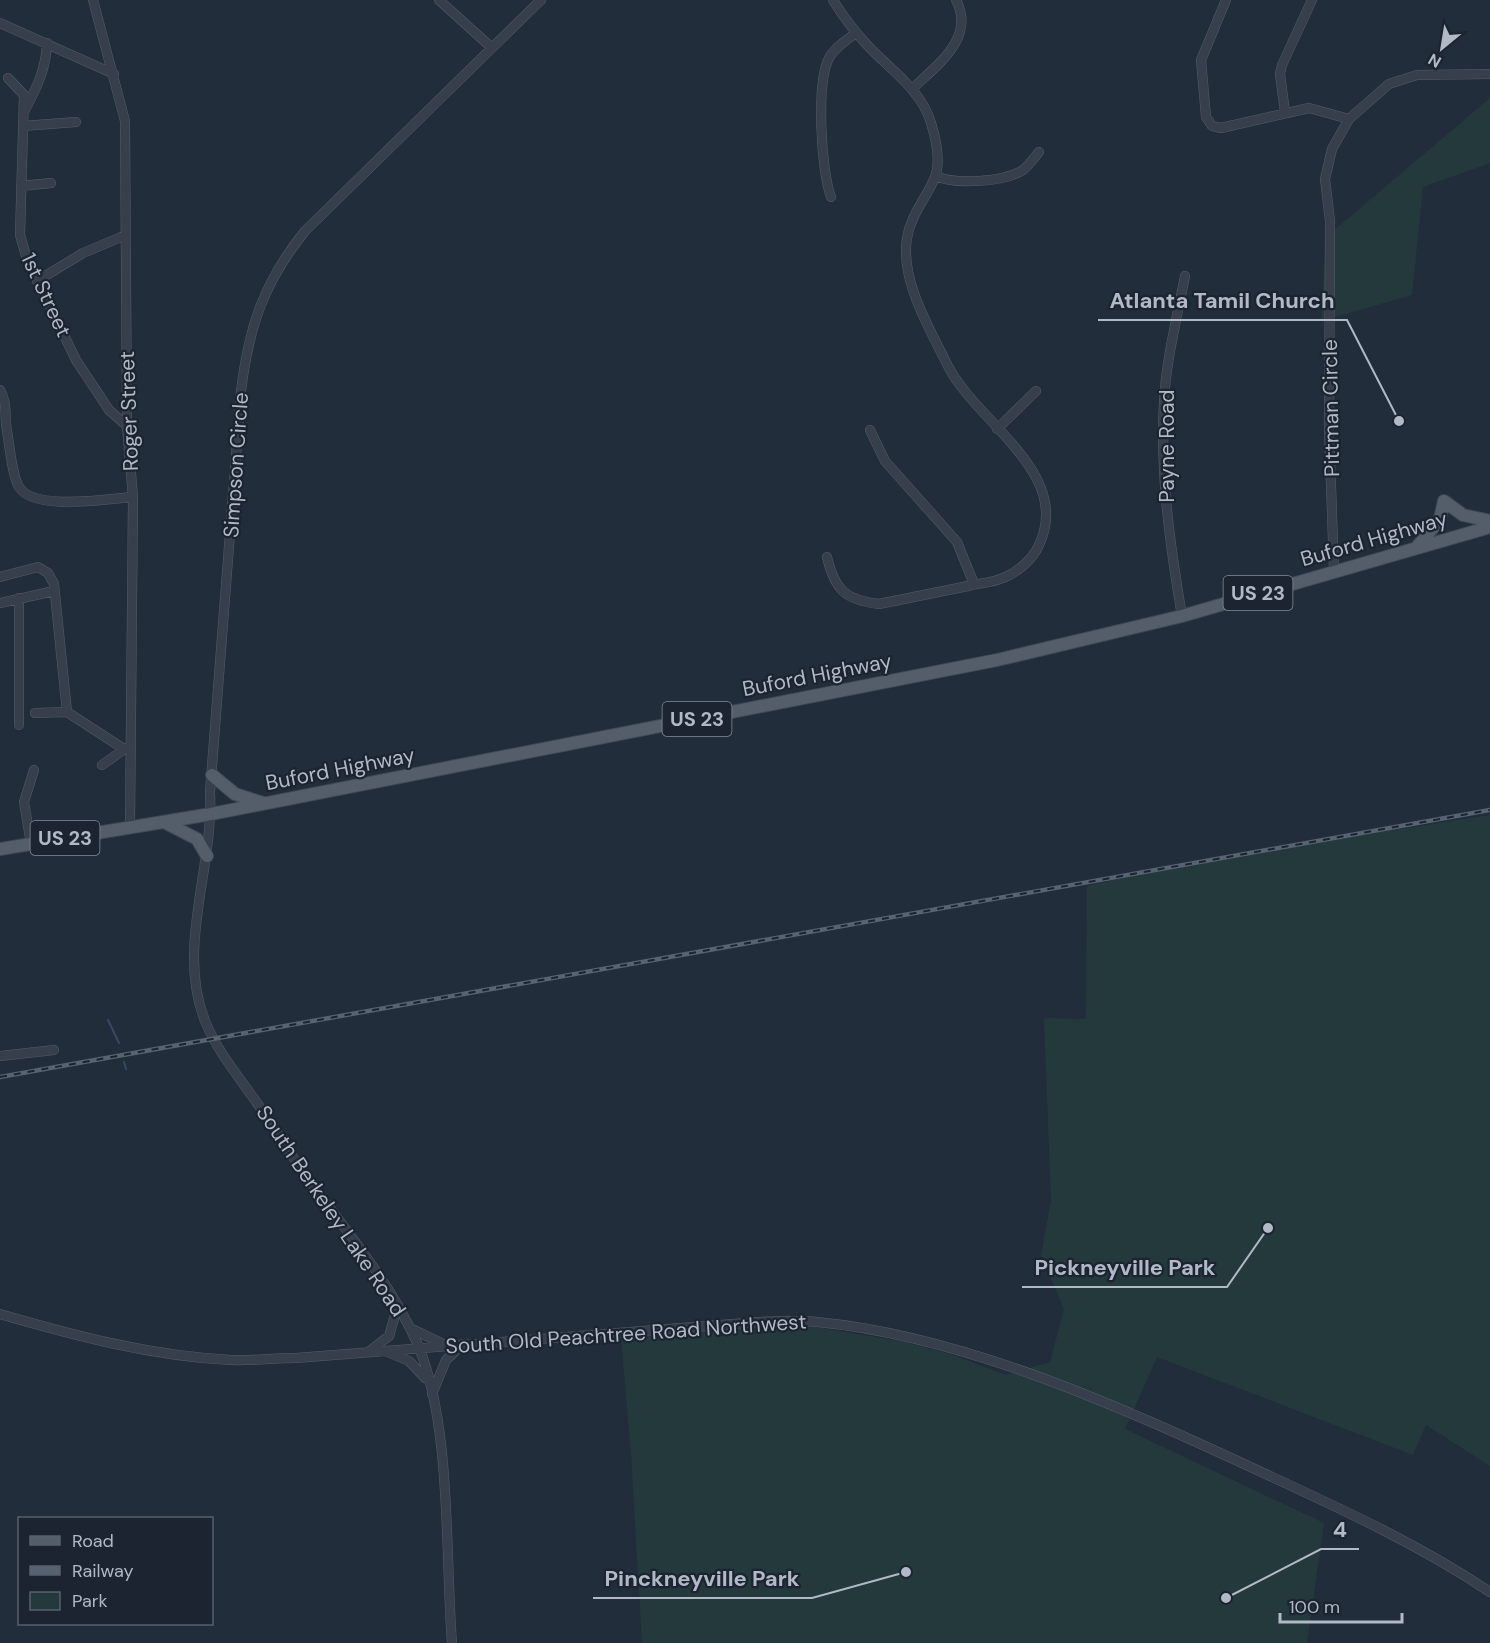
<svg xmlns="http://www.w3.org/2000/svg" width="1490" height="1643" font-family="'DM Sans',sans-serif">
<style>
.green{fill:#24393c}
.lines{fill:none;stroke-linecap:round;stroke-linejoin:round}
.stream{stroke:#364862;stroke-width:2}
.minor-casing{stroke:#545c69;stroke-width:10}
.major-casing{stroke:#3f4854;stroke-width:14}
.minor{stroke:#363f4b;stroke-width:9}
.major{stroke:#545e6b;stroke-width:12}
.rail-casing{stroke:#586372;stroke-width:4.5}
.rail{stroke:#1b2430;stroke-width:2;stroke-dasharray:7;stroke-linecap:butt}
.labels{text-anchor:middle;dominant-baseline:central;stroke-width:4.5;stroke-linejoin:round;paint-order:stroke}
.shield{fill:#1b2430;stroke:#848c9a;stroke-width:1.5}
.shield-label{font-size:20px;font-weight:bold;fill:#b1b9c7}
.street-label{font-size:21px;fill:#b1b9c7;stroke:#1b2430}
.leader{fill:none;stroke:#b1b9c7;stroke-width:2}
.callout-dot{fill:#b1b9c7;stroke:#1b2430;stroke-width:2}
.callout-label{font-size:22px;text-anchor:middle;font-weight:bold;fill:#b1b9c7;stroke:#1b2430;stroke-width:4.5;stroke-linejoin:round;paint-order:stroke}
</style>
<rect width="100%" height="100%" fill="#222d3b"/>
<path class="green" d="M1490,98V163L1423,187L1412,295L1321,321L1326,237Z
M1490,815V1466L1426,1425L1413,1455L1157,1357L1125,1429L1324,1523L1307,1643H642L631,1454L621,1337L772,1325H802L901,1341L950,1354L1006,1375L1050,1362L1064,1309L1041,1255L1051,1200L1044,1018L1086,1019L1087,886L1208,859Z"/>
<g class="lines">
<path class="stream" d="M108,1020L119,1043
M124,1062L126,1069"/>
<defs>
<path id="minor" d="M93,0L125,121L127,426L133,497L130,826
M439,0L492,48
M1226,0L1201,60L1206,117L1212,126L1221,128L1309,108L1349,119
M0,23L114,74
M8,78L24,95L20,235L27,259L76,360L109,410L127,426
M912,89C937,65 976,38 956,0
M25,110C37,87 46,69 47,43
M1285,112L1280,74L1282,65L1312,0
M23,126L76,122
M936,176C955,185 1004,182 1023,170C1029,165 1034,158 1039,152
M21,186L51,183
M831,197C821,171 816,83 829,58C834,48 847,40 856,33
M37,281L83,253L126,235
M0,390C8,404 4,415 7,431C10,447 11,470 18,485C30,512 108,499 133,497
M997,429L1036,391
M870,430L885,461L957,542L974,584
M827,557C835,590 845,600 879,604C909,598 938,592 968,586C979,583 992,583 1003,578C1018,572 1033,559 1039,545C1073,473 977,423 948,366C930,329 900,281 907,238C911,214 926,199 935,177C941,161 936,139 931,123C922,91 891,70 869,47C855,32 843,17 833,0
M1334,570L1329,429L1330,221L1325,179L1332,149L1349,119L1389,84L1417,75L1490,74
M0,577L38,567L48,573L54,584L67,712L124,749
M19,598V725
M0,603L54,591
M1182,616C1170,545 1160,475 1164,402C1166,360 1177,318 1185,276
M35,713L67,712
M102,765L126,748
M31,844L24,802L34,770
M0,1056L54,1050
M0,1314C76,1336 151,1356 231,1360C252,1361 275,1358 296,1358L758,1322C778,1321 798,1320 817,1322C965,1336 1123,1408 1257,1470C1337,1507 1417,1543 1490,1592
M410,1328L443,1344
M371,1350L389,1336L398,1305
M385,1351L409,1361L425,1378
M432,1394L446,1360L463,1344
M452,1643C445,1554 452,1427 418,1345C391,1283 346,1231 306,1176C289,1152 274,1127 257,1103C239,1077 217,1051 205,1021C176,947 214,868 210,792L241,391C249,326 264,282 305,231L541,0"/>
<path id="major" d="M1417,547L1440,519L1444,501L1463,515L1490,521
M212,775L235,794L263,803
M164,822L197,839L207,856
M0,849L211,814L997,660L1182,616L1490,527"/>
</defs>
<use href="#minor" class="minor-casing"/>
<use href="#major" class="major-casing"/>
<use href="#minor" class="minor"/>
<use href="#major" class="major"/>
<defs>
<path id="rail" d="M0,1077L1490,810"/>
</defs>
<use href="#rail" class="rail-casing"/>
<use href="#rail" class="rail"/>
</g>
<g class="labels">
<g class="shield">
<rect x="1223.5" y="576" width="69" height="34" rx="4.5"/>
<rect x="662.5" y="702" width="69" height="34" rx="4.5"/>
<rect x="30.5" y="821" width="69" height="34" rx="4.5"/>
</g>
<g class="shield-label">
<text x="1258" y="593">US 23</text>
<text x="697" y="719">US 23</text>
<text x="65" y="838">US 23</text>
</g>
<g class="street-label">
<text transform="translate(46 295) rotate(65)">1st Street</text>
<text transform="translate(1331 408) rotate(-91)">Pittman Circle</text>
<text transform="translate(129 411) rotate(-92)">Roger Street</text>
<text transform="translate(1167 446) rotate(-90)">Payne Road</text>
<text transform="translate(236 465) rotate(-86)">Simpson Circle</text>
<text transform="translate(1374 539) rotate(-16)">Buford Highway</text>
<text transform="translate(817 675) rotate(-11)">Buford Highway</text>
<text transform="translate(340 769) rotate(-11)">Buford Highway</text>
<text transform="translate(331 1211) rotate(56)">South Berkeley Lake Road</text>
<text transform="translate(626 1334) rotate(-4)">South Old Peachtree Road Northwest</text>
</g>
</g>
<path class="leader" d="M1399 421L1347 320H1098M1268 1228L1227 1287H1022M1226 1598L1321 1549H1359M906 1572L812 1598H593"/>
<g class="callout-dot">
<circle cx="1399" cy="421" r="6"/>
<circle cx="1268" cy="1228" r="6"/>
<circle cx="1226" cy="1598" r="6"/>
<circle cx="906" cy="1572" r="6"/>
</g>
<g class="callout-label">
<text x="1222" y="308">Atlanta Tamil Church</text>
<text x="1125" y="1275">Pickneyville Park</text>
<text x="1340" y="1537">4</text>
<text x="702" y="1586">Pinckneyville Park</text>
</g>
<rect x="18" y="1517" width="195" height="108" fill="#1b2430" stroke="#57606c" stroke-width="1.5"/>
<rect x="30" y="1536" width="30" height="9" fill="#545e6b" stroke="#57606c" stroke-width="1.5"/>
<text x="72" y="1547" font-size="18" fill="#b1b9c7">Road</text>
<rect x="30" y="1566" width="30" height="9" fill="#586372" stroke="#57606c" stroke-width="1.5"/>
<text x="72" y="1577" font-size="18" fill="#b1b9c7">Railway</text>
<rect x="30" y="1592" width="30" height="18" fill="#24393c" stroke="#57606c" stroke-width="1.5"/>
<text x="72" y="1607" font-size="18" fill="#b1b9c7">Park</text>
<g transform="translate(1442 48) rotate(210)" stroke="#1b2430" stroke-width="4.5" paint-order="stroke">
<path d="M0-4.5L10 22L0 15L-10 22Z" fill="#b1b9c7"/>
<text y="-9" font-size="16" font-weight="bold" text-anchor="middle" fill="#b1b9c7">N</text>
</g>
<path d="M1280 1613v9h122v-9" fill="none" stroke="#b1b9c7" stroke-width="3"/>
<text x="1289" y="1613" font-size="18" fill="#b1b9c7" stroke="#1b2430" stroke-width="4.5" paint-order="stroke">100 m</text>
</svg>
